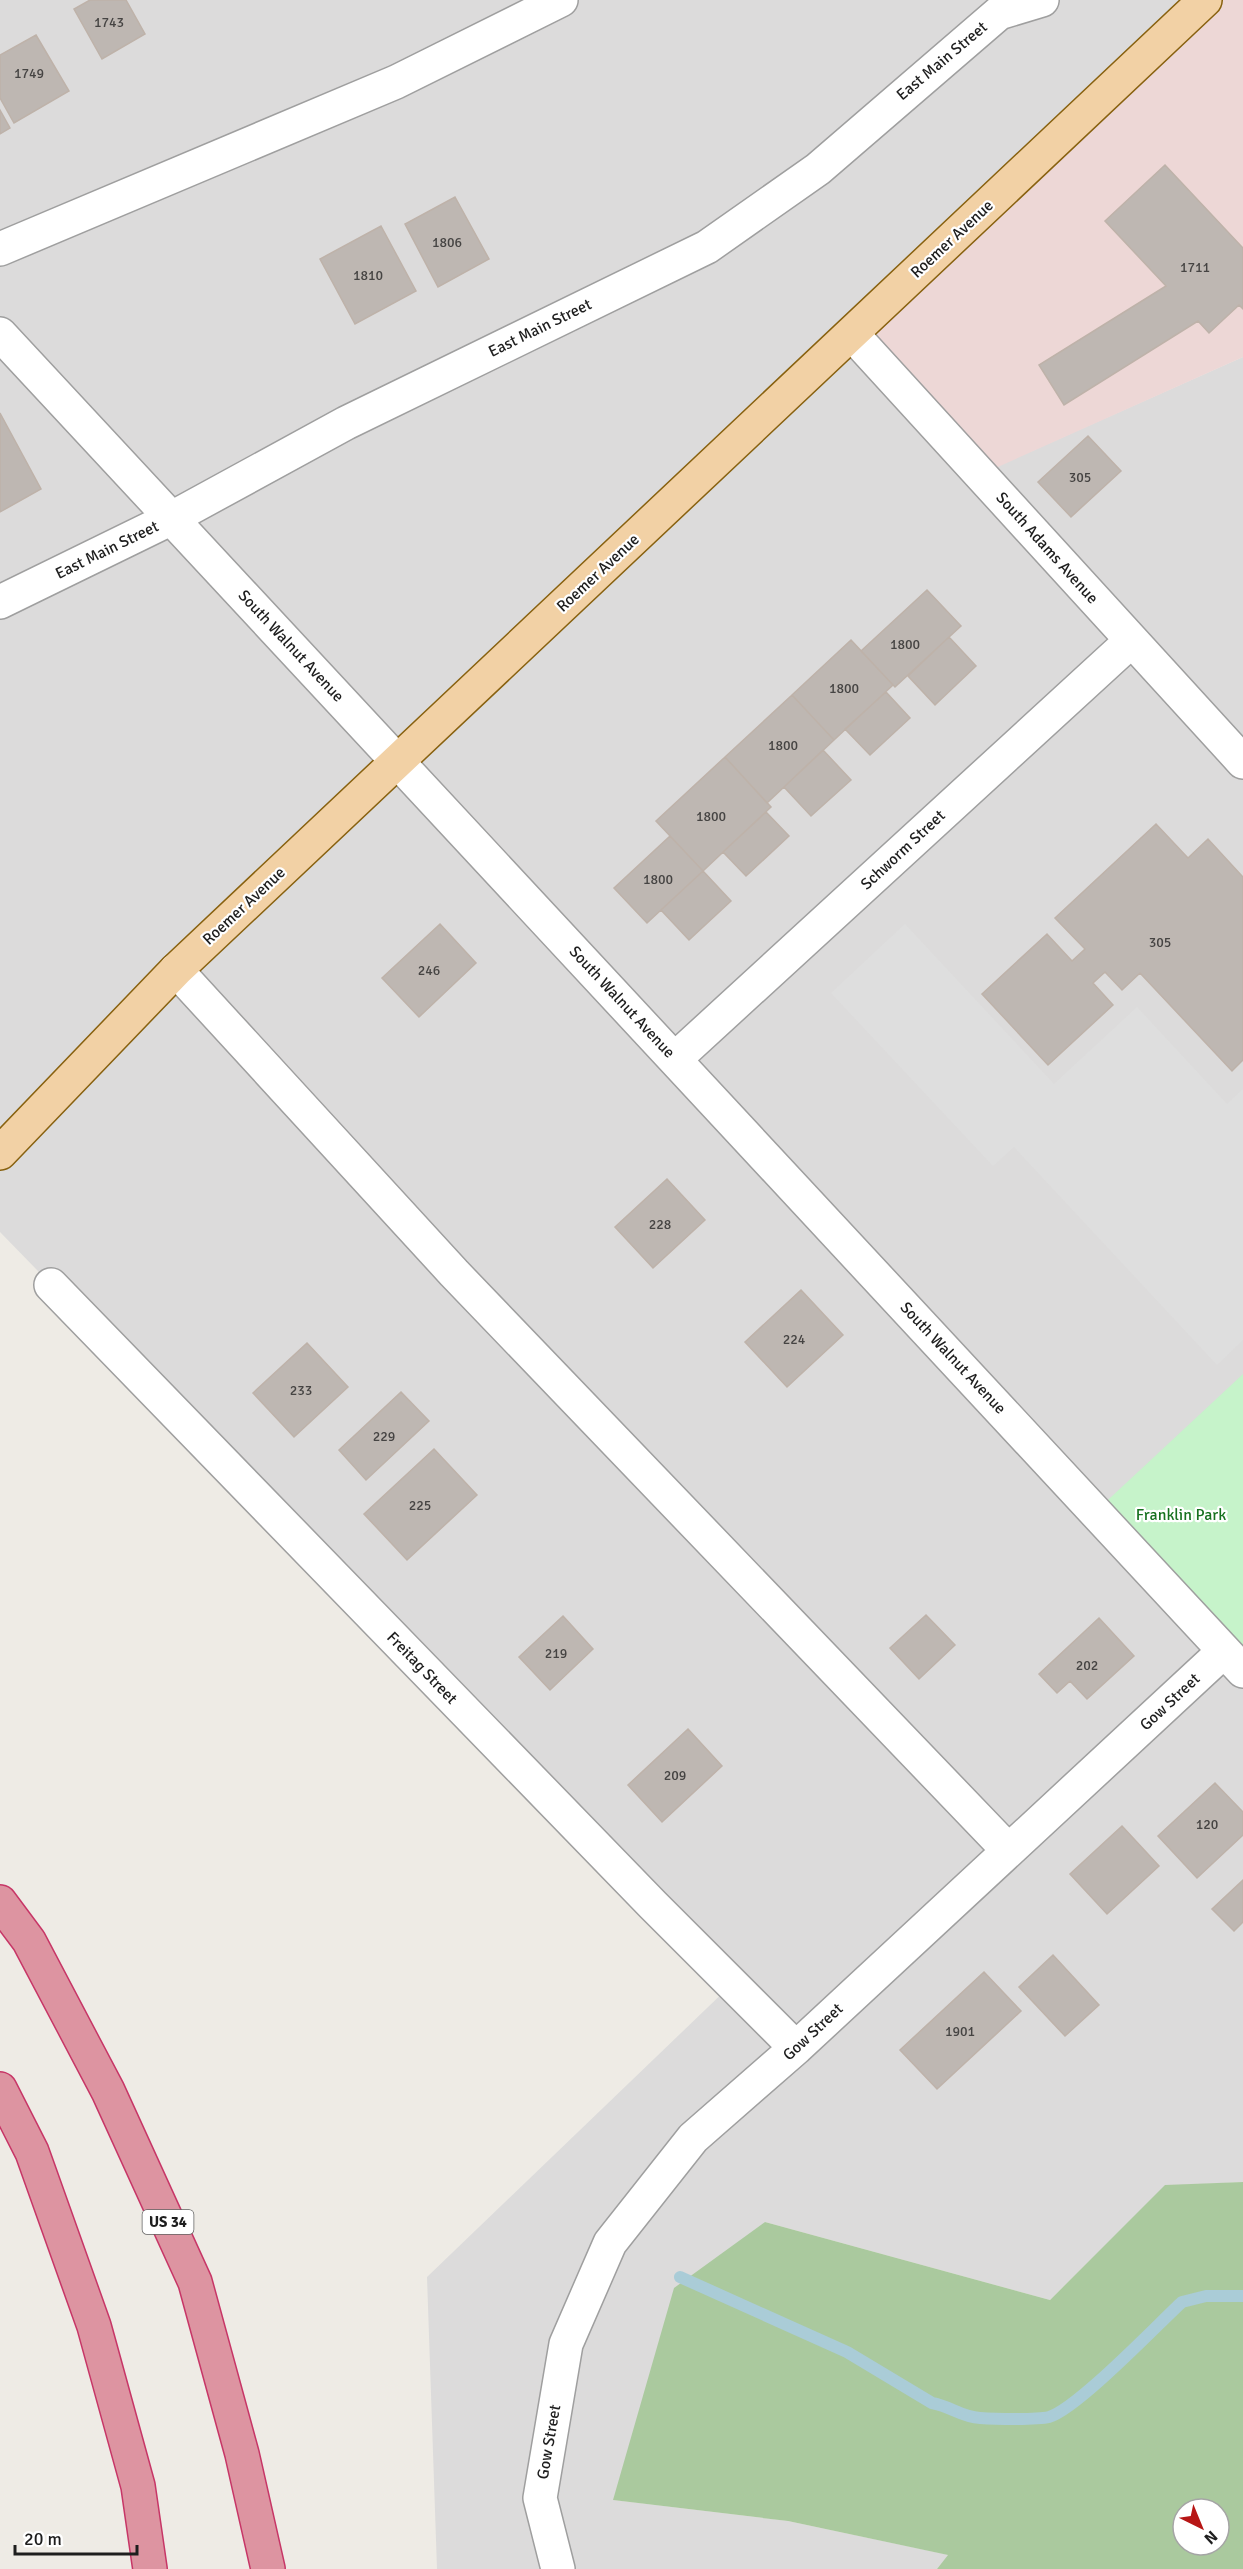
<svg xmlns="http://www.w3.org/2000/svg" width="1243" height="2569" font-family="Signika,sans-serif">
<style>
.residential{fill:#dcdbdb}
.commercial{fill:#edd7d6}
.forest{fill:#aac99e;fill-rule:evenodd}
.park{fill:#c6f3ca}
.parking{fill:#dedede}
.lines{fill:none;stroke-linecap:round;stroke-linejoin:round}
.stream{stroke:#aaccd7;stroke-width:12}
.building{fill:#beb7b2;stroke:#beb2a9;stroke-width:1.5}
.minor-casing{stroke:#9f9f9f;stroke-width:36}
.major-casing{stroke:#88610f;stroke-width:36}
.highway-casing{stroke:#c73667;stroke-width:36}
.minor{stroke:#fff;stroke-width:33}
.major{stroke:#f2d1a5;stroke-width:33}
.highway{stroke:#dd94a1;stroke-width:33}
.labels{text-anchor:middle;dominant-baseline:central;stroke-width:4.5;stroke-linejoin:round;paint-order:stroke}
.number-label{font-size:14px;fill:#464443}
.shield{fill:#fff;stroke:#626262;stroke-width:1.5}
.shield-label{font-size:15px;font-weight:bold;fill:#1e1e1e}
.street-label{font-size:16px;fill:#1e1e1e;stroke:#fff}
.park-label{font-size:16px;fill:#17711f;stroke:#fff}
</style>
<rect width="100%" height="100%" fill="#eeebe5"/>
<path class="residential" d="M0,0H1205L980,474L1243,357V2182L1165,2186L1050,2300L765,2222L614,2500L788,2521L949,2555L937,2569H437L427,2277L732,1984L0,1232Z"/>
<path class="commercial" d="M1205,0H1243V357L980,475L852,334Z"/>
<path class="forest" d="M1243,2182V2569H937L948,2555L788,2521L613,2500L674,2288L765,2222L1050,2300L1165,2185ZM1183,2509H1219V2545H1183Z"/>
<path class="park" d="M1243,1374V1671L1095,1512Z"/>
<path class="parking" d="M905,924L1054,1084L1137,1007L1227,1104L1243,1089V1340L1217,1365L1014,1147L993,1166L831,993Z"/>
<g class="lines">
<path class="stream" d="M680,2277L847,2352L932,2403C950,2406 961,2417 980,2418C994,2419 1037,2420 1049,2417C1077,2409 1157,2325 1182,2302L1206,2296H1243"/>
</g>
<path class="building" d="M90,0H126L145,34L102,59L74,9Z
M36,35L69,91L14,123L0,98V55Z
M0,110L10,128L0,134Z
M1165,165L1243,248V309L1239,305L1209,333L1198,321L1064,405L1039,365L1166,286L1105,221Z
M455,197L489,259L438,287L405,224Z
M381,226L416,291L355,324L320,259Z
M0,413L41,489L0,512Z
M1088,436L1121,471L1071,517L1038,482Z
M927,590L961,626L895,687L861,651Z
M949,637L976,666L935,705L908,676Z
M851,640L893,685L834,740L792,695Z
M886,692L910,718L870,755L845,729Z
M792,695L834,740L767,803L725,757Z
M823,750L851,780L811,816L784,787Z
M725,757L771,807L703,871L656,821Z
M766,812L789,836L746,876L723,852Z
M1156,824L1188,858L1208,839L1243,877V1060L1232,1071L1140,973L1122,990L1105,972L1093,983L1113,1005L1048,1065L982,994L1047,934L1072,961L1085,949L1055,918Z
M670,836L703,871L647,923L614,888Z
M703,871L731,901L689,940L661,910Z
M440,924L476,963L419,1017L382,978Z
M667,1179L705,1220L653,1268L615,1227Z
M801,1290L843,1335L787,1387L745,1342Z
M307,1343L348,1387L294,1437L253,1393Z
M401,1392L429,1421L366,1480L339,1450Z
M434,1449L477,1495L407,1560L364,1514Z
M926,1615L955,1645L919,1679L890,1648Z
M563,1616L593,1649L550,1690L519,1657Z
M1099,1618L1134,1656L1087,1699L1070,1681L1057,1693L1039,1674Z
M688,1729L722,1766L662,1822L628,1785Z
M1215,1783L1243,1812V1835L1197,1878L1158,1836Z
M1122,1826L1159,1866L1107,1914L1070,1874Z
M1243,1880V1922L1234,1931L1212,1909Z
M1053,1955L1099,2005L1065,2036L1019,1987Z
M984,1972L1021,2011L937,2089L900,2050Z"/>
<g class="lines">
<defs>
<path id="minor" d="M0,249L396,82L561,0
M0,334L1243,1671
M852,334L1243,762
M0,602L172,518L346,423L707,247L818,169L999,13L1042,0
M176,970L454,1273L1008,1850
M675,1059L1131,641
M51,1285L653,1905L796,2048
M558,2569L540,2498L566,2344L610,2243L693,2138L796,2048L1224,1651"/>
<path id="major" d="M0,1153L176,970L1205,0"/>
<path id="highway" d="M0,1902L29,1941L108,2091L195,2282L242,2454L268,2569
M0,2089L32,2152L94,2326L138,2486L150,2569"/>
</defs>
<use href="#minor" class="minor-casing"/>
<use href="#major" class="major-casing"/>
<use href="#highway" class="highway-casing"/>
<use href="#minor" class="minor"/>
<use href="#major" class="major"/>
<use href="#highway" class="highway"/>
</g>
<g class="labels">
<g class="number-label">
<text x="109" y="22">1743</text>
<text x="29" y="73">1749</text>
<text x="447" y="242">1806</text>
<text x="1195" y="267">1711</text>
<text x="368" y="275">1810</text>
<text x="1080" y="477">305</text>
<text x="905" y="644">1800</text>
<text x="844" y="688">1800</text>
<text x="783" y="745">1800</text>
<text x="711" y="816">1800</text>
<text x="658" y="879">1800</text>
<text x="1160" y="942">305</text>
<text x="429" y="970">246</text>
<text x="660" y="1224">228</text>
<text x="794" y="1339">224</text>
<text x="301" y="1390">233</text>
<text x="384" y="1436">229</text>
<text x="420" y="1505">225</text>
<text x="556" y="1653">219</text>
<text x="1087" y="1665">202</text>
<text x="675" y="1775">209</text>
<text x="1207" y="1824">120</text>
<text x="960" y="2031">1901</text>
</g>
<rect class="shield" x="142.5" y="2210" width="51" height="24" rx="4.5"/>
<g class="shield-label">
<text x="168" y="2222">US 34</text>
</g>
<g class="street-label">
<text transform="translate(942 61) rotate(-40)">East Main Street</text>
<text transform="translate(952 239) rotate(-43)">Roemer Avenue</text>
<text transform="translate(540 328) rotate(-26)">East Main Street</text>
<text transform="translate(1047 548) rotate(48)">South Adams Avenue</text>
<text transform="translate(107 550) rotate(-26)">East Main Street</text>
<text transform="translate(598 573) rotate(-43)">Roemer Avenue</text>
<text transform="translate(291 646) rotate(47)">South Walnut Avenue</text>
<text transform="translate(903 850) rotate(-43)">Schworm Street</text>
<text transform="translate(244 906) rotate(-43)">Roemer Avenue</text>
<text transform="translate(622 1002) rotate(47)">South Walnut Avenue</text>
<text transform="translate(953 1358) rotate(47)">South Walnut Avenue</text>
<text transform="translate(422 1668) rotate(46)">Freitag Street</text>
<text transform="translate(1170 1702) rotate(-43)">Gow Street</text>
<text transform="translate(813 2032) rotate(-43)">Gow Street</text>
<text transform="translate(549 2442) rotate(-80)">Gow Street</text>
</g>
<g class="park-label">
<text x="1181" y="1515">Franklin Park</text>
</g>
</g>
<g transform="translate(1201 2527) rotate(137)"><circle r="28" fill="#ffffff" stroke="#a5a5a5" stroke-width="1.5"/>
<path d="M0-4.5L10 22L0 15L-10 22Z" fill="#b71615"/>
<text y="-9" font-size="16" font-weight="bold" text-anchor="middle" fill="#1e1e1e">N</text>
</g>
<path d="M15 2545v9h122v-9" fill="none" stroke="#1e1e1e" stroke-width="3"/>
<text x="24" y="2545" font-size="18" fill="#1e1e1e" stroke="#ffffff" stroke-width="4.5" paint-order="stroke">20 m</text>
</svg>
